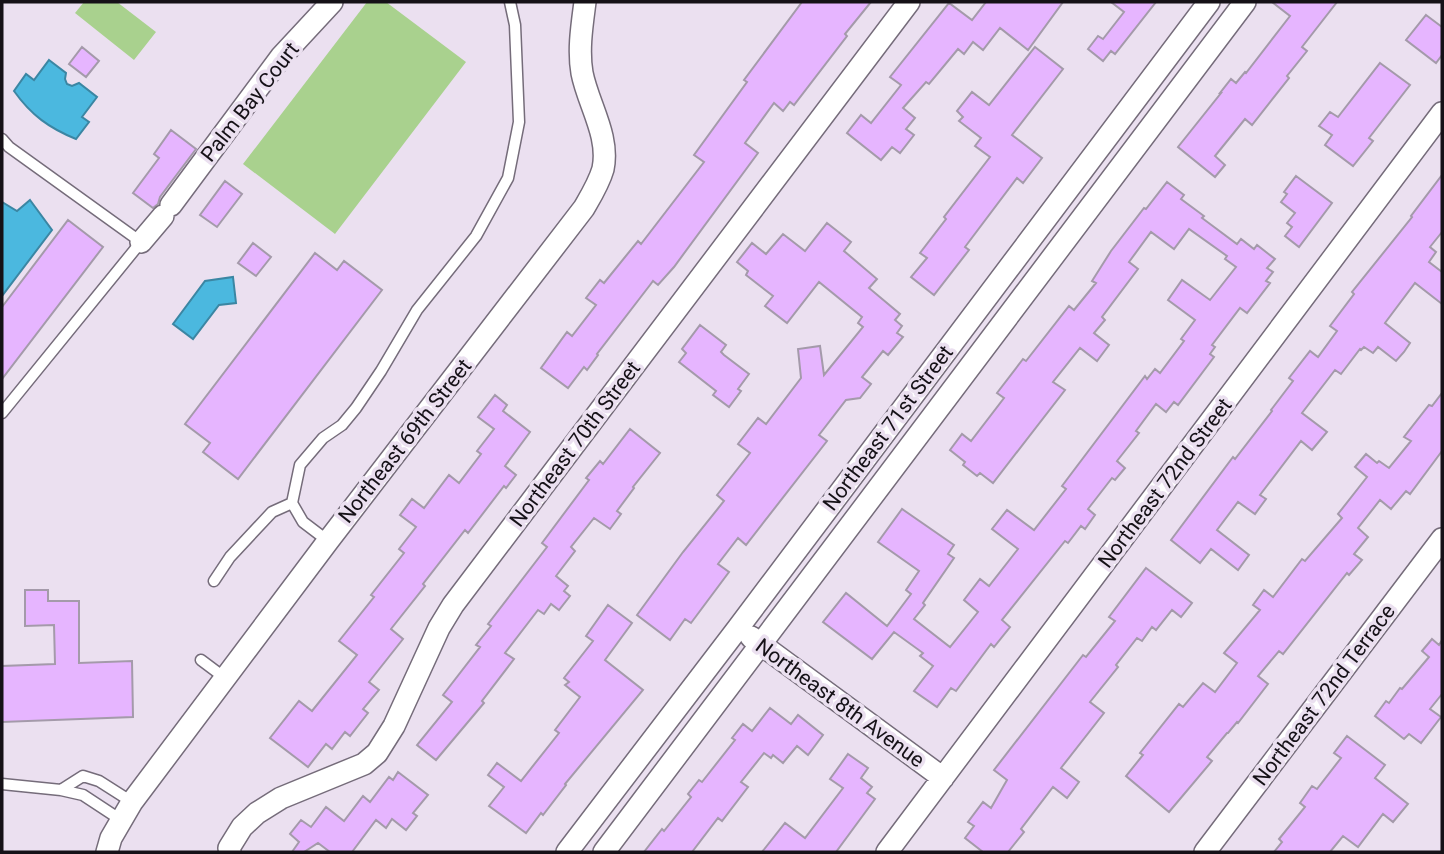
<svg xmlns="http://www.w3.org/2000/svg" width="1444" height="854" font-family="Roboto,sans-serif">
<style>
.green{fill:#a9d18e}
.water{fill:#4bb8df;stroke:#3b86a3;stroke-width:2}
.building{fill:#e6b5ff;stroke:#a49aaa;stroke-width:2}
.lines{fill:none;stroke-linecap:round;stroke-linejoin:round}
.service-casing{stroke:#756c7a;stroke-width:13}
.minor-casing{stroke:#756c7a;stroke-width:24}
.service{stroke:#fff;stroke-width:10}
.minor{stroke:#fff;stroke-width:21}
.labels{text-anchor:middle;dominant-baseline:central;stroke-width:7;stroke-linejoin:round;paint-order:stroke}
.street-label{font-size:21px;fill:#151117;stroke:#ebe0f0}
</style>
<rect width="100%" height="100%" fill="#ebe0f0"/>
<path class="green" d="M84,2H117L156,32L134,60L75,13Z
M367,2H386L466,62L335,234L243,164Z"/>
<path class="water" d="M49,60L66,73L65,79L67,84L72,86L79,83L97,97L82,117L89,122L76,139C49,128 31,115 14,91L26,74L34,80Z
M30,200L52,230L2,296V202L17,211Z
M233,277L236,303L219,305L193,339L173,324L205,281Z"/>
<path class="building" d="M802,2H871L845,34L847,36L794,105L790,102L783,111L774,103L745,143L758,153L674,267L658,285L653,281L650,285L597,354L598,355L587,370L584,367L568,388L541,368L567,332L572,336L596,305L586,298L600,280L604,283L638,241L641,244L704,162L694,155L747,82L744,80Z
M986,2H1063L1028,50L1000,28L983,50L973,42L964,54L958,49L929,84L926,82L903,108L915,118L906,129L914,135L900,153L892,147L881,160L847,133L861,115L871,123L901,85L890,77L949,3L972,20Z
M1111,2H1156L1115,54L1111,51L1103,61L1088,49L1098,36L1103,39L1124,12Z
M1272,2H1337L1302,47L1307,51L1287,76L1289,78L1252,125L1245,119L1215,156L1225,165L1215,177L1178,147L1221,93H1220L1231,79L1236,83L1245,72L1246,73L1290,16Z
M1426,15L1442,27V55L1436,63L1406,40Z
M82,47L99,61L86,77L69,64Z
M1035,47L1063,69L1012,135L1042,158L1023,183L1017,178L965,247L969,250L934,295L911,277L927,258L920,253L946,219L944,217L990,157L975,146L981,138L959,121L963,117L957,111L972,92L989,105Z
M1380,63L1410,85L1369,138L1373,141L1353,166L1325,145L1332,135L1319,126L1330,112L1338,117Z
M171,130L196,149L160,197L158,204L153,208L133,193L159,158L154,154Z
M1442,175V232L1430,247L1436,252L1429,262L1442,272V304L1415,283L1385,323L1410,343L1404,352L1396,361L1378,347L1373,353L1364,347L1361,350L1360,349L1341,374L1335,370L1302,413L1327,432L1312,450L1301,441L1260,495L1266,499L1255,514L1238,502L1217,530L1249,555L1238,570L1211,549L1200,563L1171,540L1233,457L1235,459L1272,411L1271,410L1293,381L1289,378L1310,351L1318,357L1337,331L1330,326L1354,294L1352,292L1412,217L1411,216Z
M1296,176L1332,203L1299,247L1285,236L1292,227L1287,223L1295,213L1281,202L1287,194L1284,192Z
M225,181L242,194L217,227L200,215Z
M1167,182L1184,195L1181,199L1204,216L1202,218L1237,244L1241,239L1254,249L1257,245L1275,259L1267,268L1273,272L1266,281L1270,283L1247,313L1240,308L1212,345L1215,347L1210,354L1214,357L1178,405L1174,402L1166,412L1156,404L1136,431L1139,433L1117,461L1125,468L1115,480L1112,478L1088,509L1095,515L1085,529L1081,526L1068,543L1065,541L1002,620L1010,627L994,647L991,644L956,691L951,688L937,707L914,691L933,666L920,656L923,653L894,632L872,659L823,622L846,593L887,626L911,594L906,590L919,571L878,542L902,509L954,545L948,554L954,558L923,603L925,605L914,619L950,647L978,612L964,600L980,579L989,586L1018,549L992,529L1007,510L1034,530L1066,489L1062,486L1145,376L1147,379L1155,369L1160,373L1184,341L1181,339L1195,320L1168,300L1182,280L1210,300L1236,267L1225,259L1227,256L1189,229L1174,249L1151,232L1129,262L1138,269L1102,317L1105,320L1094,333L1109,345L1097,361L1080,348L1053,382L1065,390L993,483L980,473L977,476L963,465L965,462L950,450L962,434L971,441L1004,398L997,393L1023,359L1026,361L1069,306L1074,310L1096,283L1092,281L1111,251L1144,208L1146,209Z
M68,220L103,247L2,379V307Z
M827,223L851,242L844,251L877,279L869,288L900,314L895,320L902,326L897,333L903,337L888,355L883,351L862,377L871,384L860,398L846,400L819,435L827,441L746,545L738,538L718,564L729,572L691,623L685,619L670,640L637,615L683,552L724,501L717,495L750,453L738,444L758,418L766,424L801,378L798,349L820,346L824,375L863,327L858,323L862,317L819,282L787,323L765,306L773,296L746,275L748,271L737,262L752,243L766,254L783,234L805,251Z
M253,243L271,257L256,276L238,263Z
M315,253L337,270L344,261L382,290L238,479L203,452L210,443L185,424Z
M700,325L726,345L721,352L724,355L749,374L738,389L741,391L729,407L713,395L716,391L679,362L686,353L682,349Z
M1442,393V451L1410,494L1406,491L1391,509L1380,500L1358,528L1368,537L1354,554L1362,560L1349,575L1347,573L1283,654L1279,651L1258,676L1268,684L1238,723L1237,722L1228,733H1227L1207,757L1212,761L1169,812L1126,776L1143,755L1140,753L1179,704L1183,707L1203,683L1215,692L1237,663L1224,653L1260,610L1253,605L1264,590L1273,597L1302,559L1305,561L1342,518L1338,514L1367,477L1355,467L1366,454L1377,463L1379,461L1389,468L1411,441L1404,437L1429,405L1432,406Z
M495,395L507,405L503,411L530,432L505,466L516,475L506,488L504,486L468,533L465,530L423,584L425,586L391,629L403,639L369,682L379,690L363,709L368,713L350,736L345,732L332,749L326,744L308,767L270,738L299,701L312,711L357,655L339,641L374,597L371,595L404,553L399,549L416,527L400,515L412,499L424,508L449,475L459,483L481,454L477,451L494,429L478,417Z
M630,429L660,453L633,487L634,488L617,511L621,514L610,529L594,518L571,547L575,551L556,576L568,586L564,591L570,596L559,610L551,604L544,614L538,610L505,653L514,659L482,701L484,703L436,760L417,745L452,702L443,695L480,647L476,645L491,626L488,624L547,547L542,543L589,480L586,478L600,461L603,464Z
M1146,568L1192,603L1181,617L1172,610L1156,630L1152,627L1142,641L1137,638L1116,665L1118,667L1090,702L1104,713L1061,768L1079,782L1067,798L1053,787L1021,829L1024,832L1008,852H983L965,838L974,826L968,822L983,802L991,808L1007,780L994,770L1083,655L1086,657L1115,621L1109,617Z
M25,590H48V601H79V663L132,661L133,717L2,722V666L55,664L54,625L25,626Z
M608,605L632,623L605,660L643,690L565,784L566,785L543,815L541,813L526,833L489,806L504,787L488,775L497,763L521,781L559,733L555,730L580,697L565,685L569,682L564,678L593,641L586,636Z
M1432,639L1439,645L1442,640V694L1430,709L1441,717L1421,743L1409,734L1404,739L1375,716L1386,701L1389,703L1400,688L1402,689L1429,657L1422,651Z
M770,708L791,724L798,715L823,735L808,755L797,746L783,763L773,755L771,758L764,753L741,782L748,787L722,821L718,818L692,852H644L662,829L664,831L691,797L688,794L699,780L702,782L735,740L732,738L743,724L752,731Z
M1347,736L1385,765L1375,778L1408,804L1393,822L1383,814L1358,847L1343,836L1330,852H1274L1282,842L1279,839L1305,807L1300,803L1312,786L1317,789L1341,758L1334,753Z
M848,754L868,768L861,778L872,787L867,793L875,799L836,852H762L785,823L805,838L843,788L830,779Z
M398,772L428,795L413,813L417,816L406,830L392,819L386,828L376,820L352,852H330L318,843L304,852H292L299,842L290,834L301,820L311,827L326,807L344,821L363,796L370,802L389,777L393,780Z"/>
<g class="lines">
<defs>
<path id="service" d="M2,139L9,147L141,242L2,413
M328,541L303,522L292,503L300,465L323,438L342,425L356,408L381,371L417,310L476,236L508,178L519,122L515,25L510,2
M214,581L230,557L272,512L292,503
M201,660L225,678
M2,784L61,790
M121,820L83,795L61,790L83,776L99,781L132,802"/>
<path id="minor" d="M171,205L281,57L332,2
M141,242L163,216
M751,637L943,778
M107,852L111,838L132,802L328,541L584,208C591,196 599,183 603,169C610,136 588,104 582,73C578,50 582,25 585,2
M230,852L229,848L242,827L257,813L281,798L364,764L377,753L394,726L439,628L453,605L909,2
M567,852L738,628L1209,2
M604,852L1245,2
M887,852L1442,113
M1205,852L1442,539"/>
</defs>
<use href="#service" class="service-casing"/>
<use href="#minor" class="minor-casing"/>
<use href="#service" class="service"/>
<use href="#minor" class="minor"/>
</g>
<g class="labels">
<g class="street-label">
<text transform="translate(250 102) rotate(-52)">Palm Bay Court</text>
<text transform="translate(888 428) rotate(-53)">Northeast 71st Street</text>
<text transform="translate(405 441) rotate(-52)">Northeast 69th Street</text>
<text transform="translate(575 444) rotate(-53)">Northeast 70th Street</text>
<text transform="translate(1165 483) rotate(-53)">Northeast 72nd Street</text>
<text transform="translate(1324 695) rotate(-53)">Northeast 72nd Terrace</text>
<text transform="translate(840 703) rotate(36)">Northeast 8th Avenue</text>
</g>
</g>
<rect width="1444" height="854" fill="none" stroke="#151117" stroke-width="7"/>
</svg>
